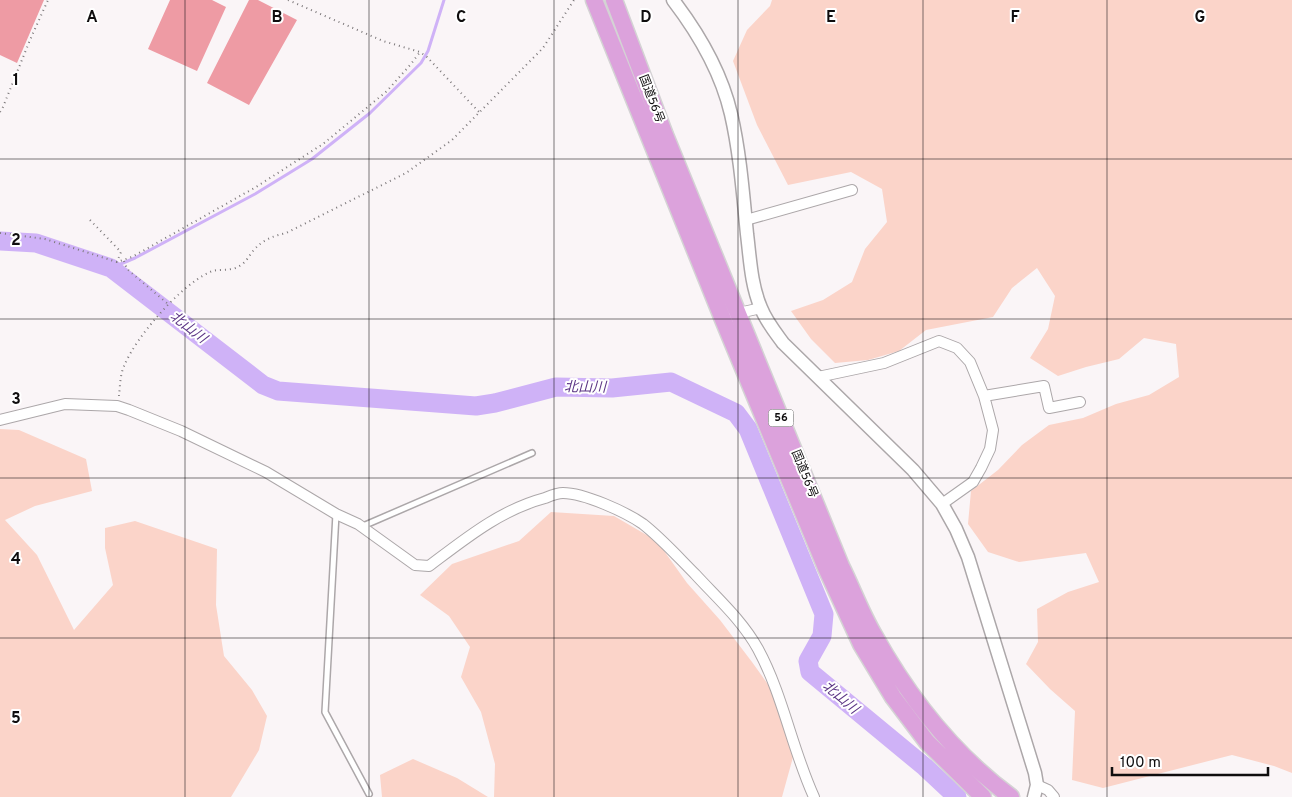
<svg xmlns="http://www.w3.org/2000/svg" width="1292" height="797" font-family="Overpass,'Noto Sans JP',sans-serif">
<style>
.green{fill:#fbd4c9}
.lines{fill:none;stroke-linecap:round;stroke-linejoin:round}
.stream{stroke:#cfb2f7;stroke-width:3}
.river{stroke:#cfb2f7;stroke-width:19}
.building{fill:#ee9ba4}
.service-casing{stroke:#aca7a9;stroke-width:8}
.minor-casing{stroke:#aca7a9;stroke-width:12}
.tertiary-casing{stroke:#aca7a9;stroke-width:15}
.trunk-casing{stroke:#d4d3d4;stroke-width:19}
.path{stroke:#7d797b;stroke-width:2;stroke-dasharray:1 4;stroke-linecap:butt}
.service{stroke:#fff;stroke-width:5}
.minor{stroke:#fff;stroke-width:10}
.tertiary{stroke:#fff;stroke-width:12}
.trunk{stroke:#dca2dc;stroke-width:16}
.grid{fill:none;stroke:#0f0d0e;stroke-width:1;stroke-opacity:0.55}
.labels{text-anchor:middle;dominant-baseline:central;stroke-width:4;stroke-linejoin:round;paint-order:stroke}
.shield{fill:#fff;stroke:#575656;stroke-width:1}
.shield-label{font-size:11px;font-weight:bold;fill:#0f0d0e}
.street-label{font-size:12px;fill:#0f0d0e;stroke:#fff}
.water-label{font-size:14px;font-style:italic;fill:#5c3585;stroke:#fff}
.grid-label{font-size:16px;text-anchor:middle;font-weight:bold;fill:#0f0d0e;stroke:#fff;stroke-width:4;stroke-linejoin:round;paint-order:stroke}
</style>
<rect width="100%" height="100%" fill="#faf5f7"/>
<path class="green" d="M772,0H1292V773L1274,766L1232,755L1103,788L1072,780L1075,711L1050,689L1026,664L1038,642L1037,609L1068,592L1099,582L1086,553L1019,562L988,552L968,524L971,491L998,470L1022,445L1049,425L1083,418L1116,404L1149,395L1179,377L1176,344L1144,338L1119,359L1086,367L1058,376L1030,358L1048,329L1055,296L1037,268L1012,288L993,317L926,330L899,351L868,360L835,363L811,339L791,311L823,300L852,282L865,249L887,222L882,189L851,172L788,185L757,125L733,61L747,30L770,6Z
M0,429L19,430L86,459L92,491L35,506L5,520L37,555L74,630L113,585L105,548V528L135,521L217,549L216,605L224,656L252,690L267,716L259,750L231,797H0Z
M551,512L614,516L657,541L687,583L720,620L752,662L777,697L795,750L782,797H494L495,764L481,712L461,677L470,647L449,616L420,595L452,564L519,541Z
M413,759L457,778L488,797H382L380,775Z"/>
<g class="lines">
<path class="stream" d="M111,268L135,258L255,194L312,159L370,113L421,63L428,51L444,0"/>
<path class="river" d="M0,241L36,243L111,268L263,385L278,391L476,406L495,403L556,387L612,388L671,382L736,413L748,429L824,614L822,636L808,661L810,672L925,767L957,797"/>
</g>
<path class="building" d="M0,0H44L17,63L0,55Z
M170,0H212L226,7L197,71L148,49Z
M249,0H258L297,20L249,105L207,83Z"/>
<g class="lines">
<defs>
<path id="service" d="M336,514L325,712L369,794
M363,526L532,453"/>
<path id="minor" d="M746,220L852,190
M733,317L739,313L761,308
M818,377L884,363L939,341L957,348L970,362L984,396L993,430L990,449L981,468L973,482L942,504
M984,396L1044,386L1049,408L1080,402
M0,420L65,404L117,406L129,410L181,431L266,472L336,514L358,524L415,565L429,566C465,539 500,510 545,498C550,496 557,493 563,493C584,493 626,512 643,524C662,539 678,557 695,574C717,598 742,620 758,649C783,695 792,749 814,797
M1037,785L1048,790L1054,797"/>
<path id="tertiary" d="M673,0C699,34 721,71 731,114C740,153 743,194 747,234C750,258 751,285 761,308C766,321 775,332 783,343L913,470L942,504L956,529L968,557L1035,773L1037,785L1034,797"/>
<path id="trunk" d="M594,0L724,322L826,568L861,644L893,697L927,742L983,797
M614,0L665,135L841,566C852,588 861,613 874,635C909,698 953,754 1011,797"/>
</defs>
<use href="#service" class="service-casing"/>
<use href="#minor" class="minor-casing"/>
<use href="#tertiary" class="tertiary-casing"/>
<use href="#trunk" class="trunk-casing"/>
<path class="path" d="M288,0L383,41L420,52L427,57L480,113
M0,112L3,107L30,40L48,0
M90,220L121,252L117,262
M0,233L45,239L117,262L132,257L256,187L323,144L387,91L411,64L420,52
M124,261L127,269L168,304
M119,396C120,387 120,375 124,366C136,337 179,287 208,273C218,267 230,273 241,265C246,262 249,256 253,251C262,240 273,236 286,233L406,173L452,140L543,48L574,0"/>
<use href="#service" class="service"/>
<use href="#minor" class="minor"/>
<use href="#tertiary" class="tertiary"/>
<use href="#trunk" class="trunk"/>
</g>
<path class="grid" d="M185,0V797M369,0V797M554,0V797M738,0V797M923,0V797M1107,0V797M0,159H1292M0,319H1292M0,478H1292M0,638H1292"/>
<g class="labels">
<rect class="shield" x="768.5" y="409.5" width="25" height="17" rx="4"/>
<g class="shield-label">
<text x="781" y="418">56</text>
</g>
<g class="street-label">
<text transform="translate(651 99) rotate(69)">国道56号</text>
<text transform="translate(804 474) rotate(68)">国道56号</text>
</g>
<g class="water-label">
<text transform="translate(188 328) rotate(38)">北山川</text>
<text transform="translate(585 388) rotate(1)">北山川</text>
<text transform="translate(840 698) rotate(40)">北山川</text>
</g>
</g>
<g class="grid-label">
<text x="92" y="22">A</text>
<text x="277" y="22">B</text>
<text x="461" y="22">C</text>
<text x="646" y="22">D</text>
<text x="831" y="22">E</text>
<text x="1015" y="22">F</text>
<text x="1200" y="22">G</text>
<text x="16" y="85">1</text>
<text x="16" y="245">2</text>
<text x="16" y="404">3</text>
<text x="16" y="564">4</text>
<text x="16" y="723">5</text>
</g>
<path d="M1112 767v8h156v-8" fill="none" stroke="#0f0d0e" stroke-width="2.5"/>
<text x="1120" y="767" font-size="15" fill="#0f0d0e" stroke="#ffffff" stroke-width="4" paint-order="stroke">100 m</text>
</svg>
